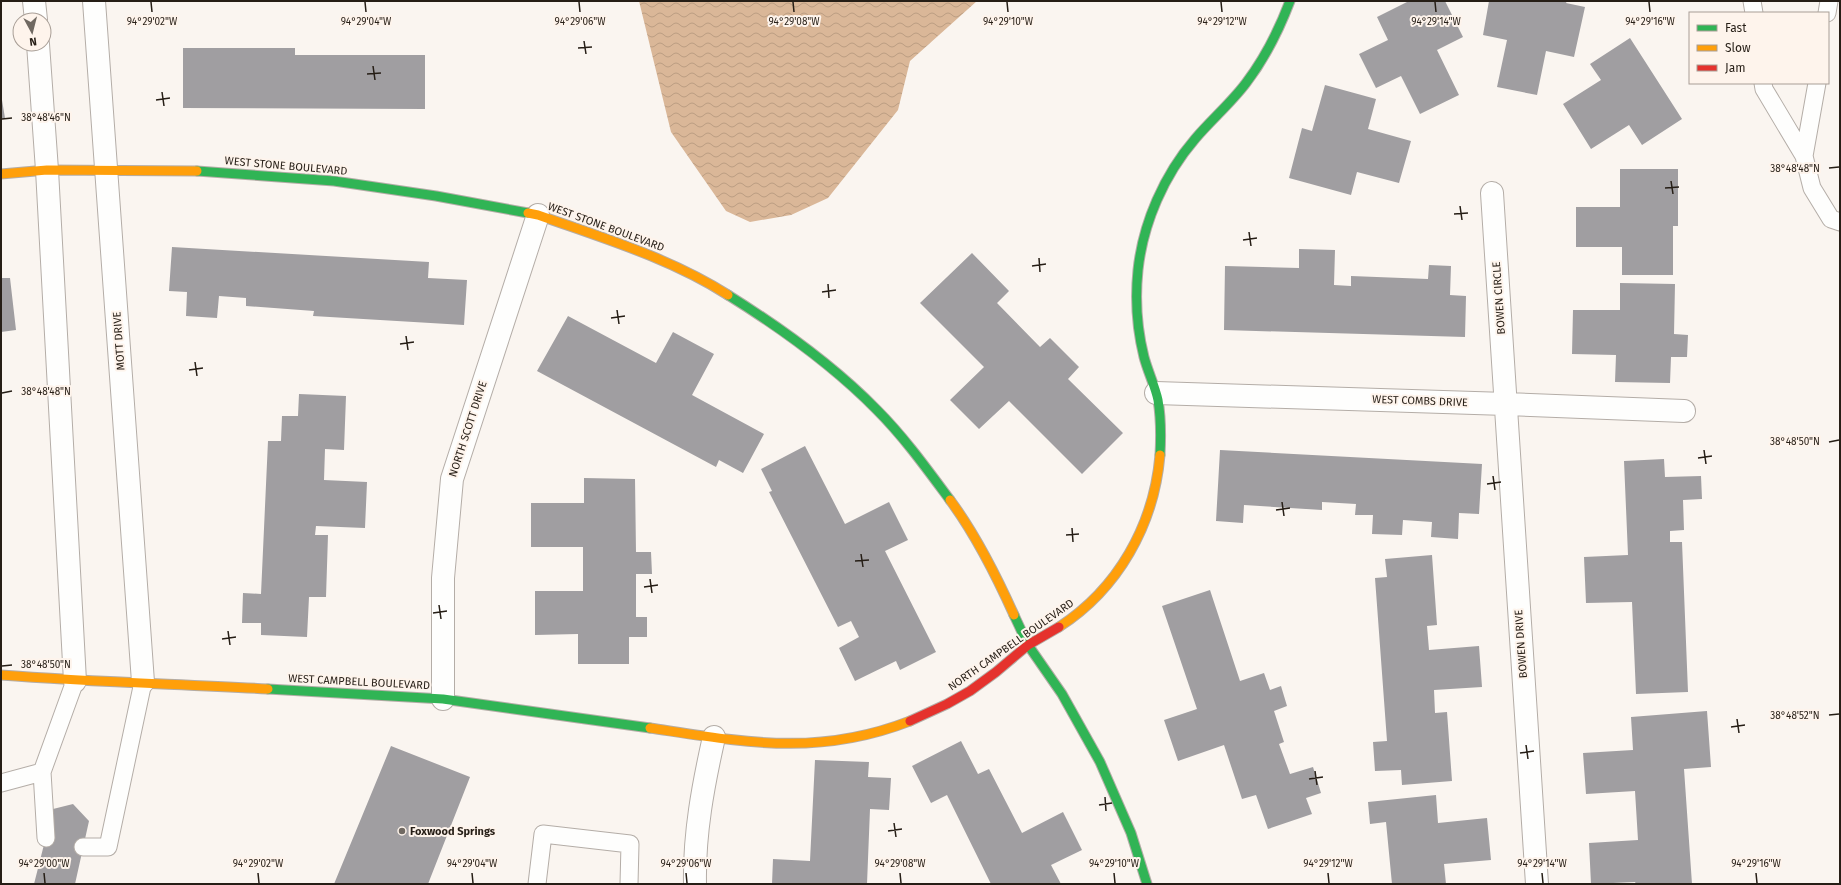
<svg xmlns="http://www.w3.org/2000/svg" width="1841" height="885" font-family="'Fira Sans',sans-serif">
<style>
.water{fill:url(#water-waves)}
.building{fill:#a09ea1}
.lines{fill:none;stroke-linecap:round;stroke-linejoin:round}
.lane-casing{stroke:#b4ada7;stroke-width:19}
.street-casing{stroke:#b4ada7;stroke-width:24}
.fast-casing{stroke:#b4ada7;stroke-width:11}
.slow-casing{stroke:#b4ada7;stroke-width:11}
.jam-casing{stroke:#b4ada7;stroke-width:11}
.lane{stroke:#fefefd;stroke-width:17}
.street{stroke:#fefefd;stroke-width:22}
.fast{stroke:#30b455;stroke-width:9}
.slow{stroke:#ff9f0a;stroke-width:9}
.jam{stroke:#e5322d;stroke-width:9}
.ticks{fill:none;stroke:#261e16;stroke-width:1.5}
.poi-dot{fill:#706962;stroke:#fef4ec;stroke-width:1.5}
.labels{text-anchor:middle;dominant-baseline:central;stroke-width:4;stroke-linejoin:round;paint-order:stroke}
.street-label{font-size:11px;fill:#261e16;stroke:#fef4ec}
.poi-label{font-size:11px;font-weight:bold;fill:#261e16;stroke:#fef4ec;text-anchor:start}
.ticks-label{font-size:10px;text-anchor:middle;fill:#261e16;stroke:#fef4ec;stroke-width:4;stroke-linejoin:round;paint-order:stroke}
</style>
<defs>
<pattern id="water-waves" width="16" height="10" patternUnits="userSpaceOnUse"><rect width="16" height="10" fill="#dab798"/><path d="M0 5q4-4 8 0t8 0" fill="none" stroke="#bb9d82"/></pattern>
</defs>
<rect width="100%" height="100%" fill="#faf5f0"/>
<path class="water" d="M639,1H977L910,61L898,110L828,198L791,215L750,222L726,211L671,132Z"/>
<path class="building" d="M1409,1H1445L1463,37L1437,50L1459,95L1420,114L1401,76L1376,88L1359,54L1388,40L1377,17Z
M1489,1H1567L1566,3L1585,7L1574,57L1546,51L1537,95L1497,87L1507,40L1483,35Z
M1630,38L1682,119L1642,145L1629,125L1591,149L1563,104L1601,80L1590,64Z
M183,48H295V55H425V109L183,108Z
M1325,85L1376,99L1368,129L1411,141L1399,183L1357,172L1351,195L1289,178L1302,128L1312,131Z
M1,94L5,118L1,119Z
M1620,169H1678V226H1673V275H1622V247H1576V207H1620Z
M172,247L429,262L428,278L467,280L464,325L313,316L314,311L246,306V298L219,296L217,318L186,316L187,292L169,291Z
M1299,249L1335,250L1334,285L1351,286V276L1428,279L1429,265L1451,266L1450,295L1466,296L1465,337L1224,330L1225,266L1299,268Z
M972,253L1009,291L997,303L1040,347L1050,338L1079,367L1068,379L1123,433L1082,474L1009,401L979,429L950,400L984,367L920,303Z
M1,278H10L16,330L1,332Z
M1620,283L1675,284L1674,334L1688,335L1687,357H1671L1670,383L1615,382L1616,355L1572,354L1573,310H1620Z
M568,316L656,363L673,332L714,354L692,395L764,434L743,473L719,460L716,467L537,371Z
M299,394L346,396L344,450L325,449L324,480L367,482L365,528L316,526L315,535H328L326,597H309L307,637L261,635V623H242L243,593L261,594L268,441H281L282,416H298Z
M805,446L845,524L889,502L908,540L885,551L936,652L900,670L896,661L855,681L839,648L859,637L851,621L838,627L769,492L772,491L761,469Z
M1220,450L1482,464L1479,514L1459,513L1458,539L1431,537L1432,522L1403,520L1402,535L1372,534L1373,515H1355L1356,504L1322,502V510L1244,505L1243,523L1216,521Z
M1664,459L1665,477L1701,476L1702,499L1683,500L1684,530L1670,531V542H1682L1688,692L1636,694L1632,602L1586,603L1584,557L1628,555L1624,461Z
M584,478L635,479L636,552H651L652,574H636V617H647V637H629V664H578V634L535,635V591H583V547H531V503H584Z
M1432,555L1437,625L1427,626L1429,650L1479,646L1482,687L1434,690L1435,713L1447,712L1452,781L1402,785L1401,770L1375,771L1373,742L1387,741L1375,578L1387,577L1385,559Z
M1210,590L1240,681L1264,673L1270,690L1281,686L1287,706L1274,711L1284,742L1279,744L1290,774L1313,767L1321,793L1306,798L1312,814L1268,829L1256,795L1242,799L1224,745L1178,761L1164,720L1197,709L1162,606Z
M1707,711L1711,767L1684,769L1692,884H1636L1635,882L1591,884L1589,843L1638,840L1635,791L1586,794L1583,753L1633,750L1631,717Z
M961,741L978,774L989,769L1022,833L1063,812L1082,850L1051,865L1061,884H991L947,795L931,803L912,766Z
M391,746L470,777L428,884H334Z
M815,760L869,762L868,777L891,778L889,810L870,809L867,884H772L773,859L810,861Z
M1436,795L1438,823L1487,818L1491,860L1444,864L1446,884H1392L1386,822L1370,824L1368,802Z
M73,804L89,821L75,884H34L53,809Z"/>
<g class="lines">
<defs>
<path id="lane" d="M1752,1L1754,13
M1827,13L1829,1
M1763,83L1764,89L1804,156L1812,188L1831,219L1840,222
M1804,156L1817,83
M1,783L42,772
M46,838L42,772L75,681
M83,847H108L143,682
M537,884L543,834L630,844L629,884"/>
<path id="street" d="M34,1L36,20
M94,1L143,682
M38,44L47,170L75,681
M1492,193L1537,884
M1156,393L1506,404L1684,411
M443,699V578L452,479L538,215
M695,884C694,834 703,786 714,737"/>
<path id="fast" d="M197,171L334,181L436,196L528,213
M728,295C781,328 833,365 877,410C904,437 927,469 950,500
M1160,455C1161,437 1161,418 1158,400C1155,386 1148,372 1144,357C1137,329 1135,299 1138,270C1143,223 1164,175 1195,139C1211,120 1231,103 1246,83C1265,58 1279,30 1290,1
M1014,615L1028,645L1062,694L1100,762L1131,833L1147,884
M268,689L443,699L650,728"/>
<path id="slow" d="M1,174L47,170L197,171
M528,213L538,215C603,238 670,258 728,295
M950,500C976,535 996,575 1014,615
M1059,627C1118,589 1154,525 1160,455
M1,675C90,682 179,684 268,689
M650,728C744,742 818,757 910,721"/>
<path id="jam" d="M910,721L947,704L970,691L996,672L1028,645L1059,627"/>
</defs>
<use href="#lane" class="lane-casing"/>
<use href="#street" class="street-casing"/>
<use href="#fast" class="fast-casing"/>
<use href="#slow" class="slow-casing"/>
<use href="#jam" class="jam-casing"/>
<use href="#lane" class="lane"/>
<use href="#street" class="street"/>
<use href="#fast" class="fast"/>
<use href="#slow" class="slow"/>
<use href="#jam" class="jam"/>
</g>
<path class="ticks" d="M151,2L152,12M365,2L366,12M579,2L580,12M793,2L794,12M1007,2L1008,12M1221,2L1222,12M1435,2L1436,12M1649,2L1650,12M584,41L586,54M578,48L592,47M373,66L375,80M367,74L381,73M162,92L164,106M156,100L170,98M2,119L12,118M1829,168L1839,167M1671,181L1673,194M1665,188L1679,187M1460,206L1462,220M1454,214L1468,213M1249,232L1251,246M1243,240L1257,238M1039,258L1040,272M1032,266L1046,264M828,284L829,298M822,292L836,290M617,310L619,324M611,318L625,316M406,336L408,350M400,344L414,342M195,362L197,376M189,370L203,368M2,393L12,391M1829,442L1839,440M1704,450L1706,464M1698,458L1712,456M1493,476L1495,490M1487,484L1501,482M1282,502L1284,516M1276,510L1290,508M1072,528L1073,542M1066,535L1079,534M861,554L863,567M855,561L869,560M650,579L652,593M644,587L658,585M439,605L441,619M433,613L447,611M228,631L230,645M222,639L236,637M2,666L12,665M1829,715L1839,714M1737,719L1739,733M1731,727L1745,725M1526,745L1528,759M1520,753L1534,751M1315,771L1317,785M1309,779L1323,777M1105,797L1106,811M1099,805L1112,803M894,823L896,837M888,831L902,829M44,873L45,883M258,873L259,883M472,873L473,883M686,873L687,883M900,873L901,883M1114,873L1115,883M1328,873L1329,883M1542,873L1543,883M1756,873L1757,883"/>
<circle class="poi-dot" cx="402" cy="831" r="4"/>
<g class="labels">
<g class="street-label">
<text transform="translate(286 166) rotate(5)">WEST STONE BOULEVARD</text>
<text transform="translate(606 227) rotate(20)">WEST STONE BOULEVARD</text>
<text transform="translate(1499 298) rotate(-94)">BOWEN CIRCLE</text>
<text transform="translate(119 341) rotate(-94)">MOTT DRIVE</text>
<text transform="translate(1420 401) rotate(2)">WEST COMBS DRIVE</text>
<text transform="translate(468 429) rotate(-72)">NORTH SCOTT DRIVE</text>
<text transform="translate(1521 644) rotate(-94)">BOWEN DRIVE</text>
<text transform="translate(1011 645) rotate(-35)">NORTH CAMPBELL BOULEVARD</text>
<text transform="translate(359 682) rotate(3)">WEST CAMPBELL BOULEVARD</text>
</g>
<g class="poi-label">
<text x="410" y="831">Foxwood Springs</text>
</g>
</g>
<g class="ticks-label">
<text x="152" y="25">94°29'02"W</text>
<text x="366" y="25">94°29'04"W</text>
<text x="580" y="25">94°29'06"W</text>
<text x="794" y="25">94°29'08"W</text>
<text x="1008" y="25">94°29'10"W</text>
<text x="1222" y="25">94°29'12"W</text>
<text x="1436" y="25">94°29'14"W</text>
<text x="1650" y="25">94°29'16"W</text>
<text x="46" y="121">38°48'46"N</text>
<text x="1795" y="172">38°48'48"N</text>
<text x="46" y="395">38°48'48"N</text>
<text x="1795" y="445">38°48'50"N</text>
<text x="46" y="668">38°48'50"N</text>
<text x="1795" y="719">38°48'52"N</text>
<text x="44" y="867">94°29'00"W</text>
<text x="258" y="867">94°29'02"W</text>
<text x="472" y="867">94°29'04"W</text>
<text x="686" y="867">94°29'06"W</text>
<text x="900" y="867">94°29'08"W</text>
<text x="1114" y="867">94°29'10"W</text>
<text x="1328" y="867">94°29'12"W</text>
<text x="1542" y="867">94°29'14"W</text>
<text x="1756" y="867">94°29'16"W</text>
</g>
<rect width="1841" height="885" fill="none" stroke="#261e16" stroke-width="4"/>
<rect x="1689" y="12" width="140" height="72" fill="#fef4ec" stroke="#a89e96"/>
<rect x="1697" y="25" width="20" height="6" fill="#30b455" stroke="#a89e96"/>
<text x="1725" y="32" font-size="12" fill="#261e16">Fast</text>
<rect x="1697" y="45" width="20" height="6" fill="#ff9f0a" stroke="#a89e96"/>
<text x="1725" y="52" font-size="12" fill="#261e16">Slow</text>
<rect x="1697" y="65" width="20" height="6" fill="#e5322d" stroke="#a89e96"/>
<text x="1725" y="72" font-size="12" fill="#261e16">Jam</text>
<g transform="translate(32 32) rotate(173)"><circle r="19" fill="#fef4ec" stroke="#a89e96"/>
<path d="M0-3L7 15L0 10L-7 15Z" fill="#706962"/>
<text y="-6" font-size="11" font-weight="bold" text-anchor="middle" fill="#261e16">N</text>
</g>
</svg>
